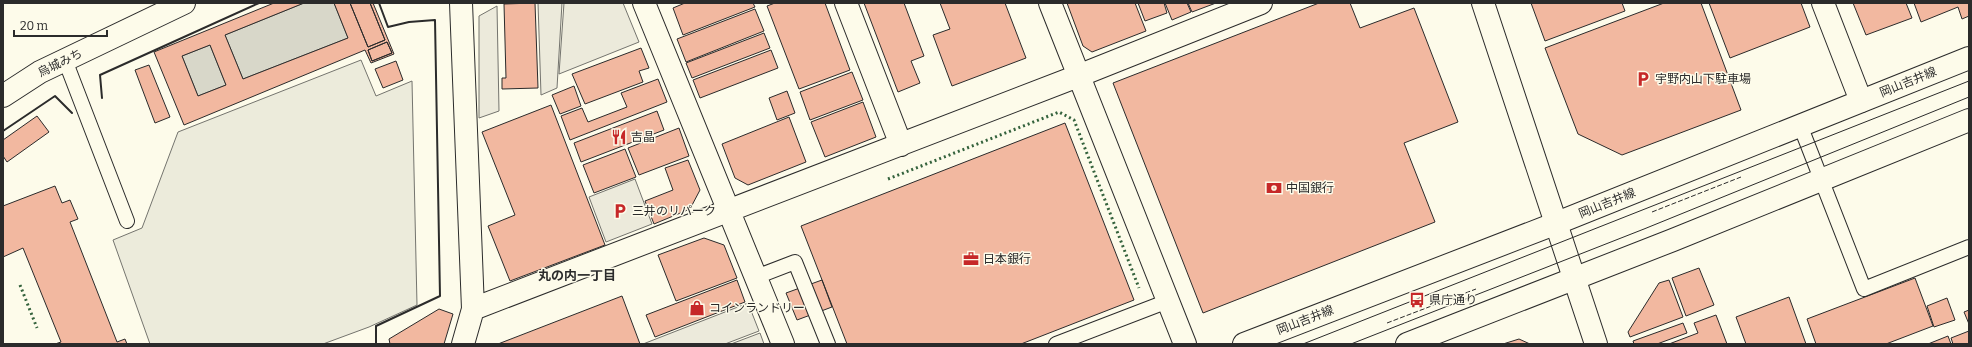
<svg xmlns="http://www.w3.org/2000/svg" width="1972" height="347" font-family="Bitter,'Noto Sans JP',serif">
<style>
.green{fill:#ecebdb;stroke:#74746e}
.parking{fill:#eceadb;stroke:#74746e}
.water{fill:#d8d7c9;stroke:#74746e}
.building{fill:#f2b8a0;stroke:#2b2b2b;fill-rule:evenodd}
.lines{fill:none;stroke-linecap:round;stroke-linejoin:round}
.lane-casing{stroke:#2b2b2b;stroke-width:16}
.street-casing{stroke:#2b2b2b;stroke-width:24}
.secondary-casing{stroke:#2b2b2b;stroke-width:24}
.primary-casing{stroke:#2b2b2b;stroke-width:24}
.lane{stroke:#fdfbea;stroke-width:14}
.street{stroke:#fdfbea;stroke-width:22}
.secondary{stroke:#fdfbea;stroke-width:22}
.primary{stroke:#fdfbea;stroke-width:22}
.tram{stroke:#2b2b2b;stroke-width:1}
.hedge{stroke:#34623c;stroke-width:3;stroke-dasharray:2 3;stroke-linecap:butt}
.fence{stroke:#2b2b2b;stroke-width:1;stroke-dasharray:5 2;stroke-linecap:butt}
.wall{stroke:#2b2b2b;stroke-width:2}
.labels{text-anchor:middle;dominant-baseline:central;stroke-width:3;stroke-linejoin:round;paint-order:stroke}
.street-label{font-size:12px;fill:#2b2b2b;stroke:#fdfbea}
.poi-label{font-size:12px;fill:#2b2b2b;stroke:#fdfbea;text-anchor:start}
.neighbourhood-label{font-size:13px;font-weight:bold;fill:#2b2b2b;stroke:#fdfbea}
</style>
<rect width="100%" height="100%" fill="#fdfbea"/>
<path class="green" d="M361,60L376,96L412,81L417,305L369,327L323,344H150L113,240L142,228L178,132Z"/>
<path class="parking" d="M538,3H562L557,88L541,95Z
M564,3H623L639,42L559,74Z
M497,6L499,111L479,118V16Z
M635,179L652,224L606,242L589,197Z
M748,303L759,331L725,344H643Z
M760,333L764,344H731Z"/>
<path class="water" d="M304,3H334L348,38L243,79L225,35Z
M210,45L226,85L198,96L182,56Z"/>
<path class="building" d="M274,3H304L225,35L243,79L348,38L334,3H350L368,47L385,40L370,3H373L394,54L371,63L365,50L184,125L154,52ZM387,42L392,53L372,61L368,50ZM210,45L226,85L198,96L182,56Z
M350,3H370L385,40L368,47Z
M535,3L538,88L502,89V78H506L504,4Z
M685,3H753L755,7L683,35L673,8Z
M775,3H825L850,70L799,89L767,6Z
M864,3H904L924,56L911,61L920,83L898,92Z
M940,3H1005L1026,58L952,86L933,35L950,29Z
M1067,3H1135L1146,31L1092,52L1083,46Z
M1138,3H1164L1167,13L1145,21Z
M1165,3H1187L1191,12L1172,20Z
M1188,3H1216L1192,12Z
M1319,3H1350L1360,28L1414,8L1458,122L1404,143L1435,222L1203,313L1113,83Z
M1531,3H1622L1625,11L1545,41Z
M1664,3H1701L1741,110L1622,155L1578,134L1545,48Z
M1709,3H1801L1810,27L1730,58Z
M1853,3H1906L1912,18L1866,35Z
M1914,3H1969V16L1962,19L1958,7L1921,22Z
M755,9L764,31L686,62L677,39Z
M764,33L770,48L692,78L686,63Z
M387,42L392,53L372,61L368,50Z
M641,48L649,68L639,71L643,82L585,104L572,74Z
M771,50L778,68L700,98L693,80Z
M396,61L403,80L383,88L375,69Z
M149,65L170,117L155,123L135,70Z
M852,72L863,100L810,120L800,92Z
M658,79L667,102L570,140L561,116L582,108L588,122L627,107L621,93Z
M574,86L581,106L560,114L552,95Z
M787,91L795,113L777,120L769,98Z
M863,102L876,137L825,157L811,122Z
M551,105L605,245L510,281L488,226L515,215L482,132Z
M657,111L664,130L581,162L574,143Z
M37,116L49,132L7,162L3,156V140Z
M789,117L806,162L748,185L735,178L722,144Z
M1065,123L1134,300L1021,344H847L801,226Z
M679,128L689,156L639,175L628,148Z
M625,149L636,177L594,193L583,165Z
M688,160L700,190L690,209L654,224L645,201L673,190L665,168Z
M55,186L62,203L70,200L78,219L70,222L117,342L125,339L127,344H55L61,342L23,248L3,257V206Z
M704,238L724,245L737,278L676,301L658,255Z
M1699,268L1714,305L1686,316L1672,278Z
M1915,278L1933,326L1886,344H1816L1807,319Z
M737,280L745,302L655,337L646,315Z
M822,280L832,307L797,320L786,293Z
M1669,280L1683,317L1630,337L1628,332L1659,283Z
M622,296L640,344H498Z
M1789,297L1806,344H1746L1736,317Z
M1947,298L1955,320L1934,327L1927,306Z
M439,309L453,314L444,344H390L389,339Z
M1969,310V324L1964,312Z
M1716,315L1727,344H1669L1698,333L1694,323Z
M1683,323L1687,333L1657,344H1634L1633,341Z
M1969,331V344H1953L1951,338Z
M1948,336L1951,344H1928Z
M1519,339L1530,344H1503Z"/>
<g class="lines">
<defs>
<path id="lane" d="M65,60L127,221
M1800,125L1864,289L1969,247
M756,277L795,262L828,344
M1056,344L1168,301"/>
<path id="street" d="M461,3L473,309L463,344
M644,3L783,344
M846,3L901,145
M1050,3L1185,344
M1823,3L1861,101
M473,309L1078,76L1261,3"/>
<path id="secondary" d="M1483,3L1596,344
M3,96L40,72L184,3"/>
<path id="primary" d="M1244,344L1557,223L1969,58
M1407,344L1673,240L1969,120"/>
</defs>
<use href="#lane" class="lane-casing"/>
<use href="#street" class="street-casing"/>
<use href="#secondary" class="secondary-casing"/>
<use href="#primary" class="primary-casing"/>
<use href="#lane" class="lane"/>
<use href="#street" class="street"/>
<use href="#secondary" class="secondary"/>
<use href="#primary" class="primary"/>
<path class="tram" d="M1303,344L1969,81
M1351,344L1644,229L1969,97"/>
<path class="hedge" d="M888,179L1059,112L1074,120L1139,288
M20,285L37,328"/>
<path class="fence" d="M1652,212L1741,177
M1387,323L1476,289"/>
<path class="wall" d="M102,98L100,75L259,3
M3,131L55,96L72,113
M376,344V326L440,296L435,20L409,22L388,27L379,3"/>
</g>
<defs>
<symbol id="parking-bare" viewBox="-9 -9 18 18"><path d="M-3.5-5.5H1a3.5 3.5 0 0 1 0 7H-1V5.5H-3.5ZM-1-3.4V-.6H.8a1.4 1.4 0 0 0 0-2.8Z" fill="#c62828" stroke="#fdfbea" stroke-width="2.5" paint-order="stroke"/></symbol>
<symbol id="restaurant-bare" viewBox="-9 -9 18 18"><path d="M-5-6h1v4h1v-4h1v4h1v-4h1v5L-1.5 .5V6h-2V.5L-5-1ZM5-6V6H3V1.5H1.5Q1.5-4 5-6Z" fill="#c62828" stroke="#fdfbea" stroke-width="2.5" paint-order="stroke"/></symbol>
<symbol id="bank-bare" viewBox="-9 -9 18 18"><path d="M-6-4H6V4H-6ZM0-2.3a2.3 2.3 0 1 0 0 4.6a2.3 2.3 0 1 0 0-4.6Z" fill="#c62828" stroke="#fdfbea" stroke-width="2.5" paint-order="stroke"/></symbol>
<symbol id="office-bare" viewBox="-9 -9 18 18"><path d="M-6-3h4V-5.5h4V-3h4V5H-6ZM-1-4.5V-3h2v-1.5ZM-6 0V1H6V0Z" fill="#c62828" stroke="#fdfbea" stroke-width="2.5" paint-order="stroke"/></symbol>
<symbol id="bus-bare" viewBox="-9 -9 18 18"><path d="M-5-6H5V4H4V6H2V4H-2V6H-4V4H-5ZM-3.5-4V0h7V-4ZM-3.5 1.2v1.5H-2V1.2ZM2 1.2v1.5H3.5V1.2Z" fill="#c62828" stroke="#fdfbea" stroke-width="2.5" paint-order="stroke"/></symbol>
<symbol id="shop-bare" viewBox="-9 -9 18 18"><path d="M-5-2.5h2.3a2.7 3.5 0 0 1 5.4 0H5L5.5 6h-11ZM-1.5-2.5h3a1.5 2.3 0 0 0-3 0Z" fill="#c62828" stroke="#fdfbea" stroke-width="2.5" paint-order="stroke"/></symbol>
</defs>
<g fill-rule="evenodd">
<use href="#parking-bare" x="1632" y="68" width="22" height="22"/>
<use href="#restaurant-bare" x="608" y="126" width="22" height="22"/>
<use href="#bank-bare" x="1263" y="177" width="22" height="22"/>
<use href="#parking-bare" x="609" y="200" width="22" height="22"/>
<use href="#office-bare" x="960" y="248" width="22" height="22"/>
<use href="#bus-bare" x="1406" y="289" width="22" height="22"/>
<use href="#shop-bare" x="686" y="297" width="22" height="22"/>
</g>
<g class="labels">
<g class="street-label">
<text transform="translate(60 63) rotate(-26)">烏城みち</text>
<text transform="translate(1908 82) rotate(-22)">岡山吉井線</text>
<text transform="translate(1607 203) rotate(-22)">岡山吉井線</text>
<text transform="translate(1305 320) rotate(-21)">岡山吉井線</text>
</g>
<g class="poi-label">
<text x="1655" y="79">宇野内山下駐車場</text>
<text x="631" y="137">吉晶</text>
<text x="1286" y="188">中国銀行</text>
<text x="632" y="211">三井のリパーク</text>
<text x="983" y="259">日本銀行</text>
<text x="1429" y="300">県庁通り</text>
<text x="709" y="308">コインランドリー</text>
</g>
<g class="neighbourhood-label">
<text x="577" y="275">丸の内一丁目</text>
</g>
</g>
<rect width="1972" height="347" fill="none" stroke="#2b2b2b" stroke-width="8"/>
<path d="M14 30v6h93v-6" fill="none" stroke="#2b2b2b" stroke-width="2"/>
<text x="20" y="30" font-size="12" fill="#2b2b2b" stroke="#fdfbea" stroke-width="3" paint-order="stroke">20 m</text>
</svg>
